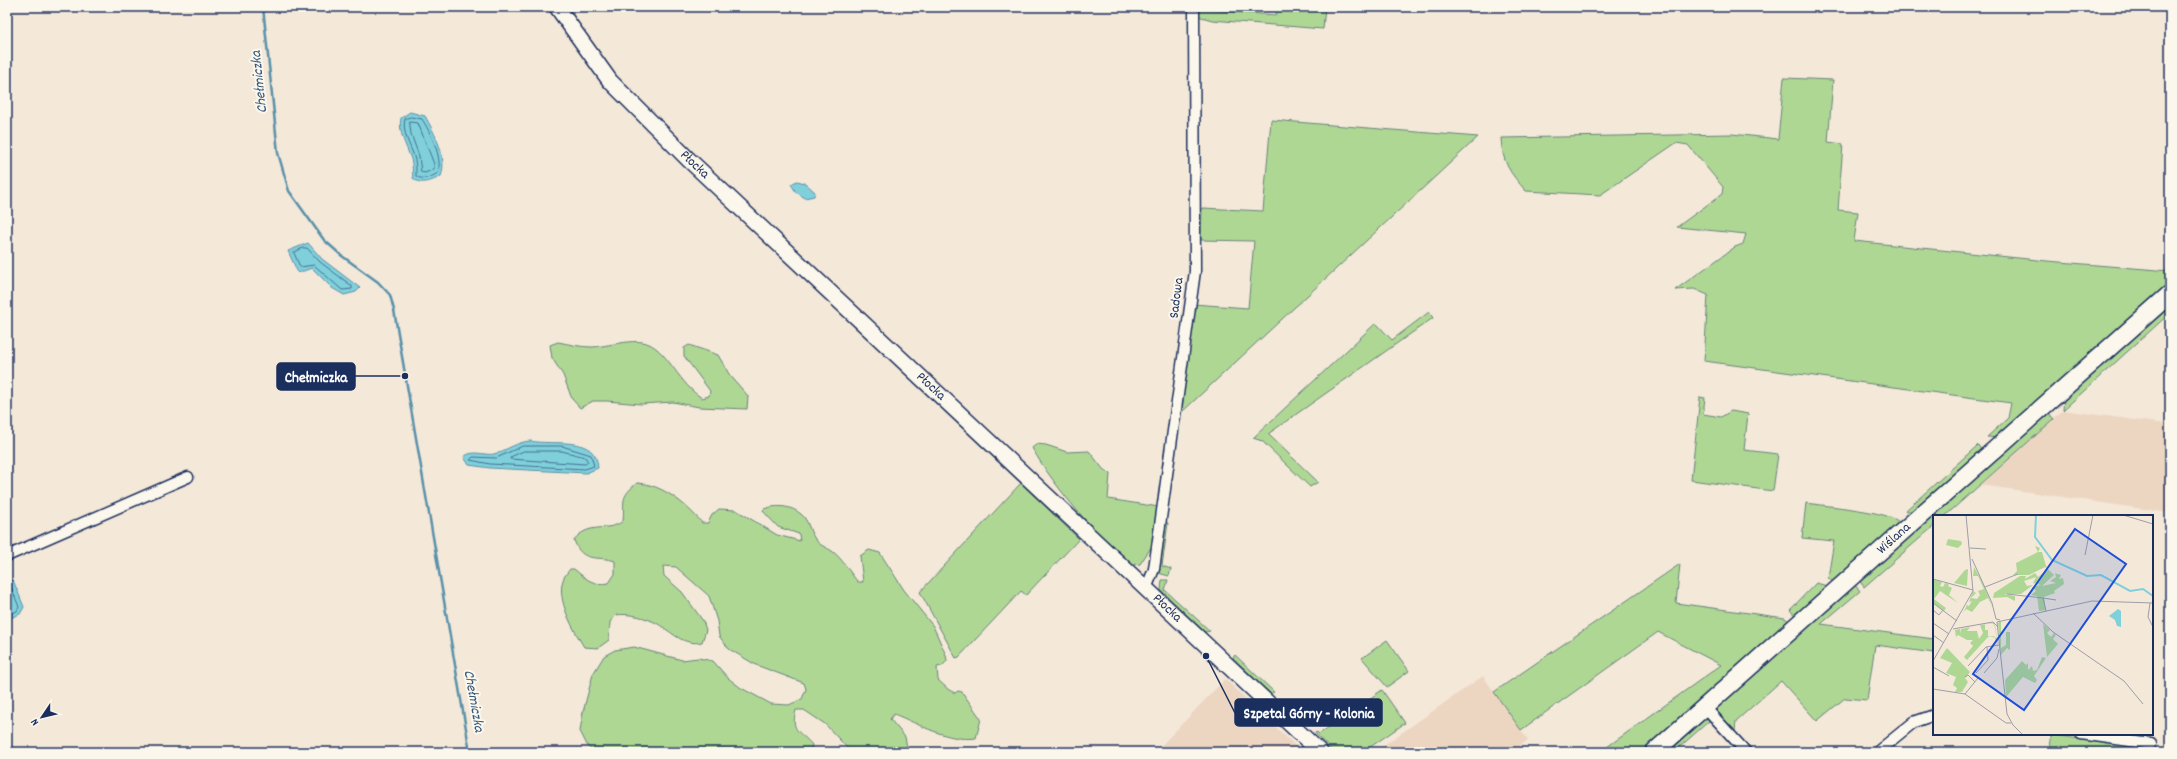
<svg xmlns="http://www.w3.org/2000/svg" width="2177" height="759" font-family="Dekko,sans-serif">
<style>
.built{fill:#ecd6c2}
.green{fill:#afd794;stroke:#658379}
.water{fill:#80d0db;stroke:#5890a9}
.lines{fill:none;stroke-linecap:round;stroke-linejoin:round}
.shore{stroke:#436f90;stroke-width:1}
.stream{stroke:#5890a9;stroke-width:2.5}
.street-casing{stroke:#1b2f5e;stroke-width:13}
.secondary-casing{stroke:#1b2f5e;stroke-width:18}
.primary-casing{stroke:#1b2f5e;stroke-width:20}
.street{stroke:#fbf7ec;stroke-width:10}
.secondary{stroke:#fbf7ec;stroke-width:15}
.primary{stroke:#fbf7ec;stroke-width:17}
.labels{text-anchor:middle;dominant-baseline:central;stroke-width:4;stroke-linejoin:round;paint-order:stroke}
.street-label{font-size:14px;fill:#1b2f5e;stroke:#fbf7ec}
.water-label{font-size:15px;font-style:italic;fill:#34577d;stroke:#fbf7ec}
.inset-river{fill:none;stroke:#80d0db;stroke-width:2}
.inset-road{fill:none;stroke:#9d9ea8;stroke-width:1}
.view{fill:#1d4ed8;fill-opacity:0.15;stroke:#1d4ed8;stroke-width:2}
.inset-edge{fill:none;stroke:#1b2f5e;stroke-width:2}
.leader{fill:none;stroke:#1b2f5e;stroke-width:1.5}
.callout-dot{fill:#1b2f5e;stroke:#fbf7ec;stroke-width:1.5}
.callout{fill:#1b2f5e;stroke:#1b2f5e;stroke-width:1.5}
.callout-label{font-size:15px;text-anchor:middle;font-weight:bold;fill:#fff}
</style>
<rect width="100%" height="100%" fill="#f4e8d9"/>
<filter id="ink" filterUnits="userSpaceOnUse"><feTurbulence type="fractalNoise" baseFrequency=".025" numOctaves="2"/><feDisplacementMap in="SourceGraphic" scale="8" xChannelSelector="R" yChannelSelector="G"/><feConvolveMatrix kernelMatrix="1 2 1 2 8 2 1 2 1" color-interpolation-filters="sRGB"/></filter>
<g filter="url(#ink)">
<path class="built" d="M2063,410L2165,424L2170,513L1981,485Z
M1483,676L1528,740L1511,752H1374Z
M1225,679L1263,715L1302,752H1155Z"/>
<path class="green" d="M1198,7H1206V10L1276,15L1277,7H1325L1323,29L1212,20L1198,16Z
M1784,78L1833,80L1828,142L1843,144L1838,210L1858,212L1854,241L2047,261L2170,271V285L2000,438L1987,437L2008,418L2011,403L1704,361L1708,295L1694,289L1675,290L1735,247L1743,244L1746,234L1677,227L1722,194L1723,187L1688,145L1676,143L1600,195L1526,191C1510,173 1502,162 1501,138L1732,134L1778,139Z
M1271,120L1478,137L1183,411L1180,410L1193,304L1248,308L1254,241L1201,240L1202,208L1263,211Z
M2170,301V313L2063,410L2064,398Z
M1429,312L1433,318L1268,434L1318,482L1310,487L1262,441L1253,438L1376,323L1392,340Z
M558,342C569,344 580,347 591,347C607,347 635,337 649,344C668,352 680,385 702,398L709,396L710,391L684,356V348L689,345L718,355L729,374L748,396L747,409L699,407L673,402L641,404L607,401H593L580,408L572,399L563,375L552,358L550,345Z
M1700,397L1705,398L1703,414L1721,417L1731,411L1748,414L1744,450L1778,454L1773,491L1691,480Z
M2048,412L2054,419L1945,516H1934V526L1864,587L1859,580Z
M1037,444L1046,445L1067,452L1089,451L1103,469L1110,474L1108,499L1159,507L1152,546L1140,564L1133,565C1096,536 1055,488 1032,448Z
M1978,445L1983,453L1917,511H1905Z
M637,483C662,484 686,504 702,523H708L712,515L719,509L736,510L777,535L800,541L799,534L778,527L763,511L764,509C778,504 794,506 804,517C809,523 810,533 815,539C820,546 826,547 832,551C843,559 849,572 858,582H863L860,556L869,550L880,553L904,590L933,626L946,655L947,661L942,666L937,667L938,680L949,690L955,693L958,691L962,692L981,719L976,738C948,742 919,724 894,714L890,719L905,737L908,752H851L825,724L804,710H796C790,733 801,731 812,745L810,752H596L588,747L580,731L583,712L593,674L604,656L615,650L634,647L682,660L698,658L713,661L728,678L741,688L771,704L789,705L802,699L806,689L804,683L756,665L729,649L719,636L717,621L709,596L676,567L663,566L664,576L682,592L703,621L706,630L702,642C683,646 672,632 658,624C646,617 628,613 616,615L610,622L609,640L598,648L584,647C574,630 556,600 563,580C564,576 568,572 570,569H574C586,579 593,586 609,583L615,574V561C597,555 582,564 574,540C589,521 608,533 623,521C625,501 619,498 637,483Z
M1021,483L1079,539L1026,595L1021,591L959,657L956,658L920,592Z
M1806,503C1824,506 1891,511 1900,523L1835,584L1828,578L1834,541L1802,538Z
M1165,522L1168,523L1162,566L1171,569L1169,576L1158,573Z
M1680,564L1676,603L1785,618L1790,622L1648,752H1600L1721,665L1658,632L1521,730L1494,692Z
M1162,580H1168L1165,590L1210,631L1205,632L1161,590Z
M1816,583L1824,585L1827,589L1796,617L1790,610Z
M1854,584L1860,591L1821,624L1934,639V653L1875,645L1867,700L1845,698L1817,721L1781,681L1736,721L1735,731L1713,707Z
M1387,640L1409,671L1387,687L1362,658Z
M1235,655L1274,692L1271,694L1233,658Z
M1382,690L1405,723L1363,752H1333L1315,733L1317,732L1319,734Z
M1707,717L1717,724V728L1709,721L1674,752H1669Z
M2052,735L2146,748V752H2049Z"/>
<path class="water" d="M410,112L425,116C434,132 448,158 441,176C433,181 420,186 413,178C412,172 413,165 411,159C406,145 398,132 401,118Z
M797,181L805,183L815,192L814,196L805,198L796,192L791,184Z
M308,243L322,259L360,288L356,292L344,295L332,288L312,268L298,273L288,251Z
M530,441C553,446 597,434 598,468L586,473L490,468L469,465L464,457C472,449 485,456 494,454C507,450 517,442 530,441Z
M7,579L13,580L24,607L20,614L8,619Z"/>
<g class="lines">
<path class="shore" d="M411,117L422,119C430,132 443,157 438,173C431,177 423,181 416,176C416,170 416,165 415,160C412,147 401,133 405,119Z
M410,122L418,123L434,164V169L425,173L421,172L419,156L411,134Z
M303,248H307L320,262L352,286V289L342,290L314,265L300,267L294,253Z
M523,446H562L591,455L594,466L585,469L490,464L470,460L473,457L496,458Z
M524,451H562L585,457L588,462L585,464L510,459L511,457Z
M7,583L10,584L19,607L17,611L7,615"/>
<path class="stream" d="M263,7L278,153L289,191L324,240L342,256L378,282L390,295L394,310L470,752"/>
<defs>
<path id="street" d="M7,556L188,477
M1146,589L1154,569L1195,271L1194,7
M1705,707L1746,752
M2081,734L2151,744
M1877,752L1914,722L1934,715"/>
<g id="secondary">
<path id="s1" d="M557,7L610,81L688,159L1320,752"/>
</g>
<g id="primary">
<path id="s2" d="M1654,752L2170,294"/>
</g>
</defs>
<use href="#street" class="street-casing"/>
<use href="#secondary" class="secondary-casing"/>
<use href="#primary" class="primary-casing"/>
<use href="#street" class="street"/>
<use href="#secondary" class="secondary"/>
<use href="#primary" class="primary"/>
</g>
</g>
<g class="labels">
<g class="street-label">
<text stroke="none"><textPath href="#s1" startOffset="210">Płocka</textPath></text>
<text transform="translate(1177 298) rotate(-83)">Sadowa</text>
<text stroke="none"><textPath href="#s1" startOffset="534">Płocka</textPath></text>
<text stroke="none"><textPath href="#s2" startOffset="321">Wiślana</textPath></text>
<text stroke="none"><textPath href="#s1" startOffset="858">Płocka</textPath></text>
</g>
<g class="water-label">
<text transform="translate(260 82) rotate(-96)">Chełmiczka</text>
<text transform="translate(473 701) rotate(80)">Chełmiczka</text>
</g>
</g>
<g transform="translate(1933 515)">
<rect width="220" height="220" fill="#f4e8d9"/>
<path d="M15,24L28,26L29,29L25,33L13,30ZM102,31L107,33L105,37H109L114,54L112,52L96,60H80L84,56L83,48L105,37ZM41,52L49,66L61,95L55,83L47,87L39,97L33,94L30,98L34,90L36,91L39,86L36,87L40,76L43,78L38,83L44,84L47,80L45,76L51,74L45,61H40ZM35,54L34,71L21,68L32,55ZM115,54L121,60L109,71L123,68L117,66L123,62L122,58L128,60L126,64L130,63L131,69L121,76L122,78L111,82L113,95L106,96L104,81L98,80L103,76L99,72L108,70L100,68L103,62L91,66L94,71L100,70L88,79H71L82,81V86L74,82L60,83L61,78L87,61H93L92,64L102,58L105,62ZM0,64L9,67L7,71L10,72L12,68L16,69L15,71L19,73L16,80L25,88L7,76L1,84L13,93L11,96L0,88ZM68,106V133L73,130V117H77V135L74,133L68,140L65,108ZM61,108L65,130L61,121L55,122L34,145L31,142L40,131L37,128L40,125H34L25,120L23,122L22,115L27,114L28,119V114L37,112L34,116H44L46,124L50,118L47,110ZM58,108L62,110L64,123L55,121V115H52V109ZM110,109L117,115L114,118L118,122L121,118L123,120L120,124L125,129L114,142ZM14,133L37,157L32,163L35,167L29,177H22L24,173L20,170L23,162L13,158L19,148L7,143ZM109,142L113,143L101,161L104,165L102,168L90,162L73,182L72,165L89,146L93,150L95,148V155L99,151L100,156L104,155Z" fill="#afd794" fill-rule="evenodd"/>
<path d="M185,94L188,96V112L184,111L182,105L176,101Z" fill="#80d0db"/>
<path class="inset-river" d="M103,0L102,22L119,45L154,61L168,60L197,76L210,74L220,81"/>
<path class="inset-road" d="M190,0L220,9M37,33L53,34M152,40L160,0M39,44L59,88L63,104L67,105M0,64L40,75M52,72L85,59M74,79L110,83M0,88L24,106M217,88L215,102L220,112M0,95L6,100L10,95M113,96L110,83L123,85M100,98L120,117L191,166L210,189M64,107L159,86L220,88M64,107L74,199L80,210L90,220M0,108L16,119M20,114L60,107L64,111M0,120L11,128M0,146L40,76L33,0M35,151L53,132L66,130M0,152L16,161M43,158L55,145L54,132M51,158L64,143L66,134M32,162L35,160L42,167M0,174L32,179L73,208H78M32,179L45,163"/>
<path class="view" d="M142,14L193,49L91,195L40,159Z"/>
<rect width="220" height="220" class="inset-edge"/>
</g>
<path class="leader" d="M405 376L355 376M1206 656L1235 713"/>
<g class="callout-dot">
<circle cx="405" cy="376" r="4"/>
<circle cx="1206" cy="656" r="4"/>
</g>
<g class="callout">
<rect x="277" y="363" width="78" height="27" rx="4"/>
<rect x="1235" y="699" width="147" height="27" rx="4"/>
</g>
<g class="callout-label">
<text x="316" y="382">Chełmiczka</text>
<text x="1309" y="718">Szpetal Górny - Kolonia</text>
</g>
<rect width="2177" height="759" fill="none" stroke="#fbf7ec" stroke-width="24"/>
<rect x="12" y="12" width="2153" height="735" fill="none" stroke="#1b2f5e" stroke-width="1.5" filter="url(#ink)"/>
<g transform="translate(42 717) rotate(235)" stroke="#fbf7ec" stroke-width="3" paint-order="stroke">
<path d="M0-3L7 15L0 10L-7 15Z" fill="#1b2f5e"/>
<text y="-6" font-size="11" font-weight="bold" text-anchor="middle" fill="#1b2f5e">N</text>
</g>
</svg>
